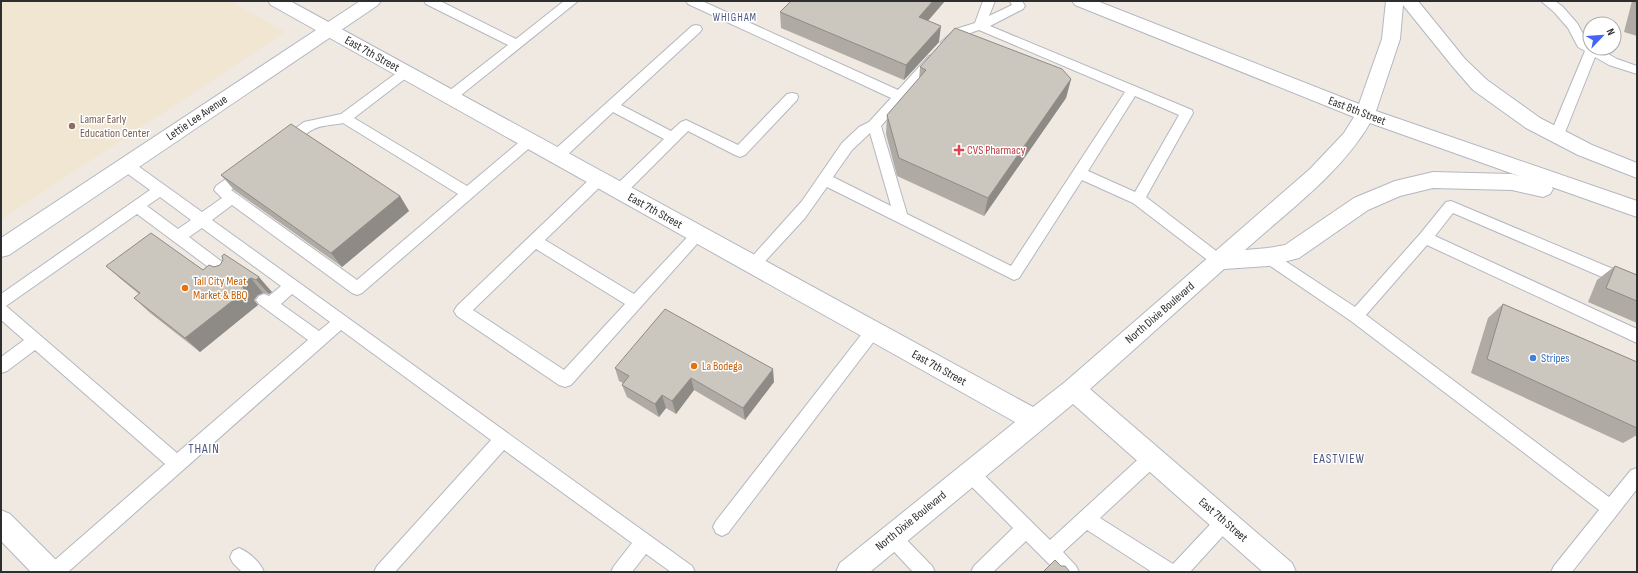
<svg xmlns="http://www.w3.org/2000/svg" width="1638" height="573" font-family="'Sofia Sans Condensed',sans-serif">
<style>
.education{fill:#f0e6d1}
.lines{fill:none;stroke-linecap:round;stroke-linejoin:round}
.lane-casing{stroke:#b4b7c1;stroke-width:2}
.street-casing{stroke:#b4b7c1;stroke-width:2}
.secondary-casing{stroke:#b4b7c1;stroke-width:2}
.lane{fill:#fff;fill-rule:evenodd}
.street{fill:#fff;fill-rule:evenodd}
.secondary{fill:#fff;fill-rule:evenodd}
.wall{fill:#afaba4}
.shaded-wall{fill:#8e8b86}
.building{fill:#cbc7bf;stroke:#8e8b86}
.education-dot{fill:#8d6e63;stroke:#fff;stroke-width:1.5}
.health-dot{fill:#e0444e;stroke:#fff;stroke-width:1.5}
.food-dot{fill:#e8710a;stroke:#fff;stroke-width:1.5}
.shop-dot{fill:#3f7fe0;stroke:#fff;stroke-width:1.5}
.labels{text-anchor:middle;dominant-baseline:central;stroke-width:3;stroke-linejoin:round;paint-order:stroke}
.far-neighbourhood-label{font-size:11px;letter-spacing:1px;fill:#4d5680;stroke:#fff}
.street-label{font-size:12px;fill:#2e2e2e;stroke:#fff}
.education-label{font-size:12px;fill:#785e54;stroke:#fff;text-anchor:start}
.health-label{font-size:12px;fill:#be3a42;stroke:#fff;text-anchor:start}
.food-label{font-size:12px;fill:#c56008;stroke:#fff;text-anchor:start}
.shop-label{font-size:12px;fill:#366cbe;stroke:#fff;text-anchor:start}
.neighbourhood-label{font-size:13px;letter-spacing:1px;fill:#4d5680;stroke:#fff}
</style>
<rect width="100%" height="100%" fill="#efe9e1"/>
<path class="education" d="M1,1H230L285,32L1,220Z"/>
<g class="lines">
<defs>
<path id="lane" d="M424,1H440L516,39L564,1H578L455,100L450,101L445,100L444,97L445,94L508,45L426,4Z
M686,1H702L898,90L929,56L933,55L937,56L939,59L937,62L881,126L907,214L1011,266L1125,92L979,30C974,32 968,33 963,36C956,40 952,47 943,45L941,42L956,29L975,23L983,1H995L989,16L1012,5L1010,1H1022L1025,6L1023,9L990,26L1192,110L1193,113L1146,197L1224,257L1226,261L1224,265L1219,267L1214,265L1133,203L1082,180L1019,278L1014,280L827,187L805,218L758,269L753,271L748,269L746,265L748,261L802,201L842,143L859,127L869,122L891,98L688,4ZM1135,96L1179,115L1135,192L1088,171ZM870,133L891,206L833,177L852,150Z
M1541,1H1555L1562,6L1577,23L1587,41L1590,43V48H1598L1617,59L1637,66V74L1609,65L1595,57L1564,135L1562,138L1557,140L1552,138L1550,135L1585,51L1578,47L1568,28L1554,12Z
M696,25L700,26L702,29L700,32L621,105L671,131L681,122L686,120L738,145L787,94L792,93L797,94L798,97L797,100L745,155L740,157L735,155L688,131L624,195L619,196L614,195L612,191L614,187L664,139L613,112L562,160L557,161L552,160L550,156L552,152L692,26Z
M406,68L410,69L412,72L410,75L354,118L467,186L524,138L529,136L534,138L536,141L534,144L362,293L357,295L352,293L232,205L212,220L692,566L695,572H671L646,554L632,572H611L614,566L632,543L504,450L395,572H374L377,566L491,440L341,330L68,572H45L48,566L165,464L35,350L7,371L1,373V357L24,340L1,320V294L150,190L121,169L119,165L121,161L126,160L131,161L202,212L222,198L214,190L216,186L241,168L246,167L251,168L253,172L251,176L231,190L357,280L458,194L343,123C334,125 320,125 312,130C302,135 293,149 281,145L279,142L281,139L304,122L341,114L402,69ZM160,197L191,220L178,229L147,206ZM137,214L223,278L228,280L233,278L235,274L233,270L189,237L202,228L281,286L269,296L264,294L259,296L256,300L259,304L308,340L177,453L6,306ZM292,294L330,322L319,331L281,304Z
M599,174L604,175L606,179L604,183L545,240L634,294L693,231L698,229L703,231L705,235L571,385L565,387L559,385L457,316L454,311L457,306L594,175ZM536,249L625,304L564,370L473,310Z
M1451,201L1637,279V292L1453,213L1435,236L1637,329V343L1427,245L1366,315L1609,497L1631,470L1637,468V489L1572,572H1551L1554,566L1599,510L1351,321L1263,261L1261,257L1263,253L1268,251L1273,253L1355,307L1420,234L1446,202Z
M873,324L878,326L881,331L878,336L728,533L722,536L716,533L713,527L716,521L868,326Z
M1152,450L1158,452L1160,458L1158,464L1100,518L1173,564L1219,515L1225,512L1231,515L1234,521L1231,527L1190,572H1152L1087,530L1063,552L1076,566L1079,572H1057L1026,541L993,572H971L974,566L1013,528L964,479L961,473L964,467L970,465L976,467L1050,540L1146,452Z
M891,527L897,530L932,566L935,572H913L885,542L882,536L885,530Z
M239,548C249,552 260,562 264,572H242L233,563L230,557L233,551Z"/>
<path id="street" d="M360,1H381L378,5L9,255L1,257V238Z
M1,510L10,514L59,563L63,572H31L1,541Z"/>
<path id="secondary" d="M268,1H290L1033,407L1065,382L1310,169L1344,133L1354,117L1075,5L1072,1H1097L1359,104L1382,39L1386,1H1418L1465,59L1487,80L1540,118L1592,145L1637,163V178L1578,155L1526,128L1473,90L1453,67L1403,5L1400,39L1376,111L1637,201V217L1552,187L1553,189L1550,194L1543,197L1512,190L1433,188L1400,196L1368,210L1299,258L1268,266L1224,269L1090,389L1292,563L1296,572H1263L1073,404L870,572H836L840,563L1015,422L271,5ZM1370,123L1522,177L1512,174L1433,172L1395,181L1354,198L1285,245L1268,248L1245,250C1288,211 1340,174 1370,123Z"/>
</defs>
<use href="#lane" class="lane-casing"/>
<use href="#street" class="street-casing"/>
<use href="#secondary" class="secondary-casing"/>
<use href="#lane" class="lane"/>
<use href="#street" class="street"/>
<use href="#secondary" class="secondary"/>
</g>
<path class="wall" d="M791,1H945L928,21L939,42L904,80L781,28L780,12Z
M1632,1H1637V36L1624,32Z
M920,67L1071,79L1066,98L984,216L897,176L886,134L887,115L919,79Z
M221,175L400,196L409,211L342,267L234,190Z
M224,254L272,292L269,294L263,293L258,295L254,300L258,305L200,352L149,312L134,298L139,294L122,280L106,266L203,270L220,265L223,260Z
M1615,266L1637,275V323L1588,302L1597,280Z
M1503,304L1637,362V435L1623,443L1471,373L1488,318Z
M615,368L774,382L745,420L694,390L676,414L666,408L659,417L627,397L622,385L623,383L619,381Z"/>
<path class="shaded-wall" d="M933,1H945L917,33L919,17Z
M941,26L939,42L904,80L906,65Z
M1071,79L1066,98L984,216L988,198Z
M400,196L409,211L342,267L331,253Z
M259,277L272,292L269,294L256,280Z
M251,278L263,293L258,295L254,300L258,305L200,352L185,338L242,286L245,281Z
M773,369L774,382L745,420L743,408Z
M691,378L694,390L676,414L672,401Z
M662,395L666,408L659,417L655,404Z"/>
<path class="building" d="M791,1H933L919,17L941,26L906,65L780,12Z
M955,28L1062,69L1071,79L988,198L899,158L887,115L926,70L920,67Z
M291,124L400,196L331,253L221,175Z
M151,233L203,270L209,265L214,267L220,265L223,260L222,256L224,254L259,277L256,280L251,278L245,281L242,286L245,291L185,338L134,298L140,293L106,266Z
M1615,266L1637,275V301L1606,288Z
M1503,304L1637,362V428L1487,359Z
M665,309L773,369L743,408L691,378L672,401L662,395L655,404L622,385L629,376L615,368Z
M1055,560L1061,566H1065L1070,572H1043Z"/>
<circle class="education-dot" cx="72" cy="126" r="4"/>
<path class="health-dot" d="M957 144h4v4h4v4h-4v4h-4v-4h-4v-4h4z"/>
<g class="food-dot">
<circle cx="185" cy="288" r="4"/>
<circle cx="694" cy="366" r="4"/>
</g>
<circle class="shop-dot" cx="1533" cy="358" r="4"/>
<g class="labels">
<g class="far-neighbourhood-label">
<text x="735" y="17">WHIGHAM</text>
</g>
<g class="street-label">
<text transform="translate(372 54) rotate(29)">East 7th Street</text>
<text transform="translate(1357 111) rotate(21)">East 8th Street</text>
<text transform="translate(197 118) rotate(-34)">Lettie Lee Avenue</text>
<text transform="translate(655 211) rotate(29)">East 7th Street</text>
<text transform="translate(1160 313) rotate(-41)">North Dixie Boulevard</text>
<text transform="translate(939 368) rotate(29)">East 7th Street</text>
<text transform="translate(1223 520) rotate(41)">East 7th Street</text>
<text transform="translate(911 521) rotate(-39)">North Dixie Boulevard</text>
</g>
<g class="education-label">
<text x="80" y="119">Lamar Early<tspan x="80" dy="14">Education Center</tspan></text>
</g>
<g class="health-label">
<text x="967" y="150">CVS Pharmacy</text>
</g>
<g class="food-label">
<text x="193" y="281">Tall City Meat<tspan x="193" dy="14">Market &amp; BBQ</tspan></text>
<text x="702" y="366">La Bodega</text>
</g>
<g class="shop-label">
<text x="1541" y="358">Stripes</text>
</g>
<g class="neighbourhood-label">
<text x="204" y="449">THAIN</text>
<text x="1339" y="459">EASTVIEW</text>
</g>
</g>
<rect width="1638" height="573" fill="none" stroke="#2e2e2e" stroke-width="4"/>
<g transform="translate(1602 36) rotate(65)"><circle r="19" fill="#ffffff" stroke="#ababab"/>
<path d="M0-3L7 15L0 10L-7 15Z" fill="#4264fb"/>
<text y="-6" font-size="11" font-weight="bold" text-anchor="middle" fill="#2e2e2e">N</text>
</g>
</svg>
